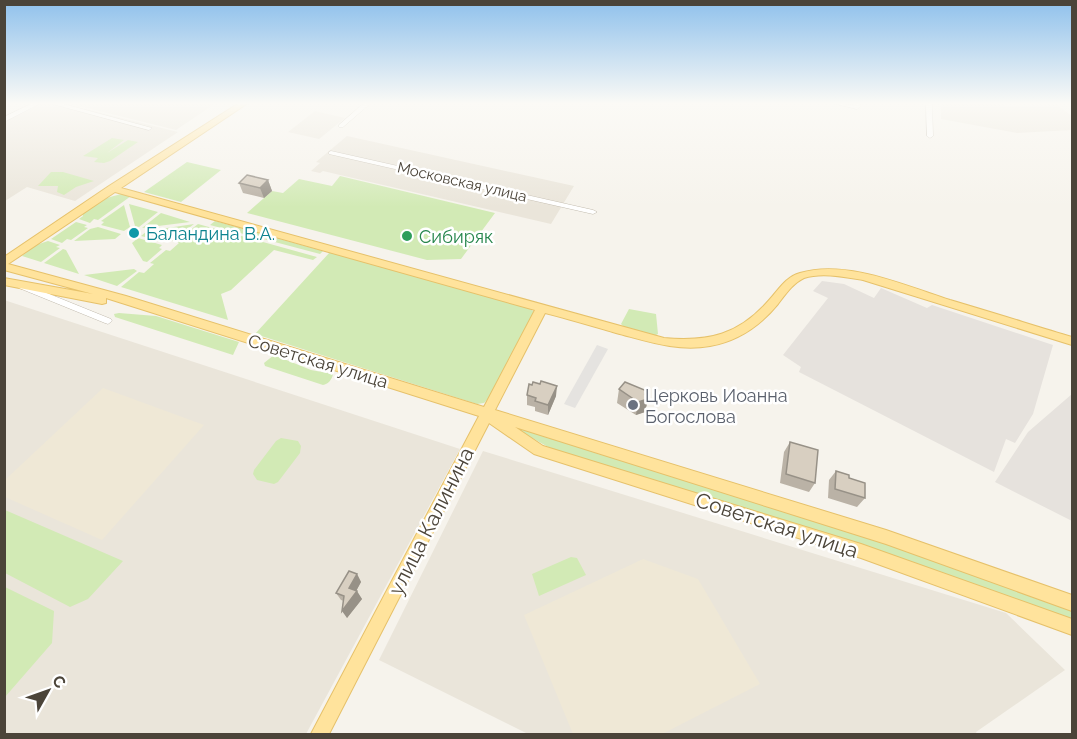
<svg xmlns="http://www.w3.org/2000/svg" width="1077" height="739" font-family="Raleway,sans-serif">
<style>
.residential{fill:#eae5da}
.industrial{fill:#e6e2dd}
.education{fill:#efe8d6}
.green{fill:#d2eab5}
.parking{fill:#e5e3e0}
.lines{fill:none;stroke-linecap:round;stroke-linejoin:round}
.minor-casing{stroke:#c2bbae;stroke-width:1}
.major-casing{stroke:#e6c16a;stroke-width:2}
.minor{fill:#fff;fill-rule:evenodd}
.major{fill:#ffe39c;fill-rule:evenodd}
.wall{fill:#bab2a6}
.shaded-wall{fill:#979187}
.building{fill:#d8cfc1;stroke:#979187;stroke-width:1.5}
.culture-dot{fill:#0f9aa8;stroke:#fff;stroke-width:2}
.leisure-dot{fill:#2e9e5b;stroke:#fff;stroke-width:2}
.worship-dot{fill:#6b7280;stroke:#fff;stroke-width:2}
.labels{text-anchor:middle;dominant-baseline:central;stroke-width:5;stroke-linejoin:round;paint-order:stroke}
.far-street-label{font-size:15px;fill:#4b4439;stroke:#fff}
.culture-label{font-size:18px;fill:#0d838f;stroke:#fff;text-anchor:start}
.leisure-label{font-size:18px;fill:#27864d;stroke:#fff;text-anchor:start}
.street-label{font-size:18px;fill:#4b4439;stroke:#fff}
.worship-label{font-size:18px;fill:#5b616d;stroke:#fff;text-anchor:start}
.near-street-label{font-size:21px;fill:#4b4439;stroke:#fff}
</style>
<rect width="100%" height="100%" fill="#f6f3ec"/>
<path class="residential" d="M43,103H61L178,132L75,201L27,187L5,201L4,122Z
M67,103H216L176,130Z
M941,103H984L1009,106L1057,105L1072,116V130L1017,133L941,119Z
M315,111L345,118L319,139L288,132Z
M347,136L574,186L551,224L323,171L320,173L311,171L320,163L316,162Z
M4,300L460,449L306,734H5Z
M483,451L1006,613L1065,670L976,732L977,734H528L379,660Z"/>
<path class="industrial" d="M822,281L844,284L874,298L881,288L927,308L932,305L1053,345L1033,414L1015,443L1006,439L994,472L799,372L801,367L783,355L828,298L813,291Z
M1072,394V521L995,482L1028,432Z"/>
<path class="education" d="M103,388L204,425L102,540L5,497V480Z
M643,559L698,579L760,684L662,734H573L524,615Z"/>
<path class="green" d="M112,138L124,140L107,153L128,140L138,142L110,161L104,163L94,162L98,158L83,156Z
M187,162L221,170L181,202L144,192Z
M51,172H63L94,181L76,187L64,195L57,192L58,186H38Z
M340,176L495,213L461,259L427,260L247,213L272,191L283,193L299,179L332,186Z
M121,194L131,196L98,220L94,219L90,223L79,219L83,216L82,213L103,199Z
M129,204L158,212L139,227L135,226Z
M124,205L130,227L124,231L101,225L104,222L101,221Z
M161,213L190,222L142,228Z
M215,221L323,251L320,254L210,225Z
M76,222L87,225L84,227L88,228L71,240L67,239L62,243L51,239Z
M194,224L172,241L168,240L165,242L141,236L147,231Z
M198,224L317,257L313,260L274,250L231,290L221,294L228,320L121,287L139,272L144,273L154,264L150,263L166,250L170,251L179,243L176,241Z
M98,227L121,234L115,239L74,241L90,229Z
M138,238L162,245L159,248L162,249L147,262L143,261L132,243Z
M48,241L60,245L56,247L60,248L41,262L22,256L36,245Z
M63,249L66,250L79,274L44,263Z
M330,252L527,307L533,311V317L491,396L484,403L477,404L255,334Z
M134,269L137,271L117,286L84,275Z
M629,309L656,314L658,334L654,336L624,327L621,324Z
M119,313L156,316L239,342L233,355L115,317L114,314Z
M274,355L311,370L333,374C332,380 328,384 323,385L265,366L264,363Z
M507,424C697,483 886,540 1072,609V621L823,534L550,448Z
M281,438L298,441L301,446L300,453L278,482L274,484L257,480L253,474L254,470L276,441Z
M4,510H5L123,561L88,599L70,607L5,573Z
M571,557L577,558L586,575L539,596L532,574Z
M5,587L54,611L52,643L5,697Z"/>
<path class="parking" d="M597,345L608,349L575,408L564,404Z"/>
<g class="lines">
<defs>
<path id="minor" d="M33,103H41L4,122V117Z
M49,103H60L152,128L149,130Z
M364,103H371L343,127H339V125Z
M832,103L854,105V103H860V107L857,109Z
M926,103H932L933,136L930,138L927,136Z
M331,151L593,210L597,212L593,214L329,154V152Z
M22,283L111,319L112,321L108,324L105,323L19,288L18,286Z"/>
<path id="major" d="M239,103H248L121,188L664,338C709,342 739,335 770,299C779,289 786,277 800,273C846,259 906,286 950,300C991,312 1032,325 1072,337V345L863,280C845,277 822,272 804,278C793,283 785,295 778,304C760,326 738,341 710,346C677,352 647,341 616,333C592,326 569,319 545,313L495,410L886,530L1072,595V611L886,544L515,427L543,446L861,544L1072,619V635L861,558L534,454L489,423L329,734H311L479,416L106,298V303L102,304L4,285V278L93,294L4,270V257L109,186ZM115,192L535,310L484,407L126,296L8,264Z"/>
</defs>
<use href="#minor" class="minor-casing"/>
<use href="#major" class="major-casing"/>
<use href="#minor" class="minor"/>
<use href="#major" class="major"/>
</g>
<path class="wall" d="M268,180L272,191L264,198L243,193L239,183Z
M619,389L648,399L645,412L636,415L617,403Z
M527,395L556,396L548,415L535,411V407L527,405Z
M790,442L815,483L809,492L780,483L784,452Z
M836,471L849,478L865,498L857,507L828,498L829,480Z
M357,574L361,582L356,591L362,599L347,618L344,601L341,600L336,593Z"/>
<path class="shaded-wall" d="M268,180L272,191L264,198L260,188Z
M557,386L556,396L548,415V405Z
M647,391L645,400L648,399L645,412L636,415L638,402Z
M357,574L361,582L354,595L349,588Z
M357,591L362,599L347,618L342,611Z"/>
<path class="building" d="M247,175L268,180L260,188L239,183Z
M541,381L557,386L548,405L535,401L536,398L527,395L529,384L532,385L533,382L540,384Z
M625,382L647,391L645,394L649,395L648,399L638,402L619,389Z
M790,442L818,450L815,483L786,474Z
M836,471L849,475V478L865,483V498L835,489Z
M349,571L357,574L349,588L357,591L342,611L344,596L336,593Z"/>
<linearGradient id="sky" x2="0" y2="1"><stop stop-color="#8fc1ec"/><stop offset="0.5" stop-color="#fbfaf6"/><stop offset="1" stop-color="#fbfaf6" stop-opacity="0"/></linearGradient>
<rect width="1077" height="207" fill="url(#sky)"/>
<circle class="culture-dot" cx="134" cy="233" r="6"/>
<circle class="leisure-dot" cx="407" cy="236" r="6"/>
<circle class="worship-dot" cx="633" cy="405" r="6"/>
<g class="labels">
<g class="far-street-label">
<text transform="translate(462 182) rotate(13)">Московская улица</text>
</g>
<g class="culture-label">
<text x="146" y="233">Баландина В.А.</text>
</g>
<g class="leisure-label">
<text x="419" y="236">Сибиряк</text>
</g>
<g class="street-label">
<text transform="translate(318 361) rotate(17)">Советская улица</text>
</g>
<g class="worship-label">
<text x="645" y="395">Церковь Иоанна<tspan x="645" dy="21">Богослова</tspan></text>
</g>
<g class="near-street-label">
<text transform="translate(431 521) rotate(-63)">улица Калинина</text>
<text transform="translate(777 525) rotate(18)">Советская улица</text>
</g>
</g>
<rect width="1077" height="739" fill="none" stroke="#4b4439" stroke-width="12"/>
<g transform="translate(48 691) rotate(50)" stroke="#ffffff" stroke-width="4.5" paint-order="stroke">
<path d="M0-4.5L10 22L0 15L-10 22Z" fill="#4b4439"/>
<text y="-9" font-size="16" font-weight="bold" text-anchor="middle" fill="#4b4439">С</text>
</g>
</svg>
